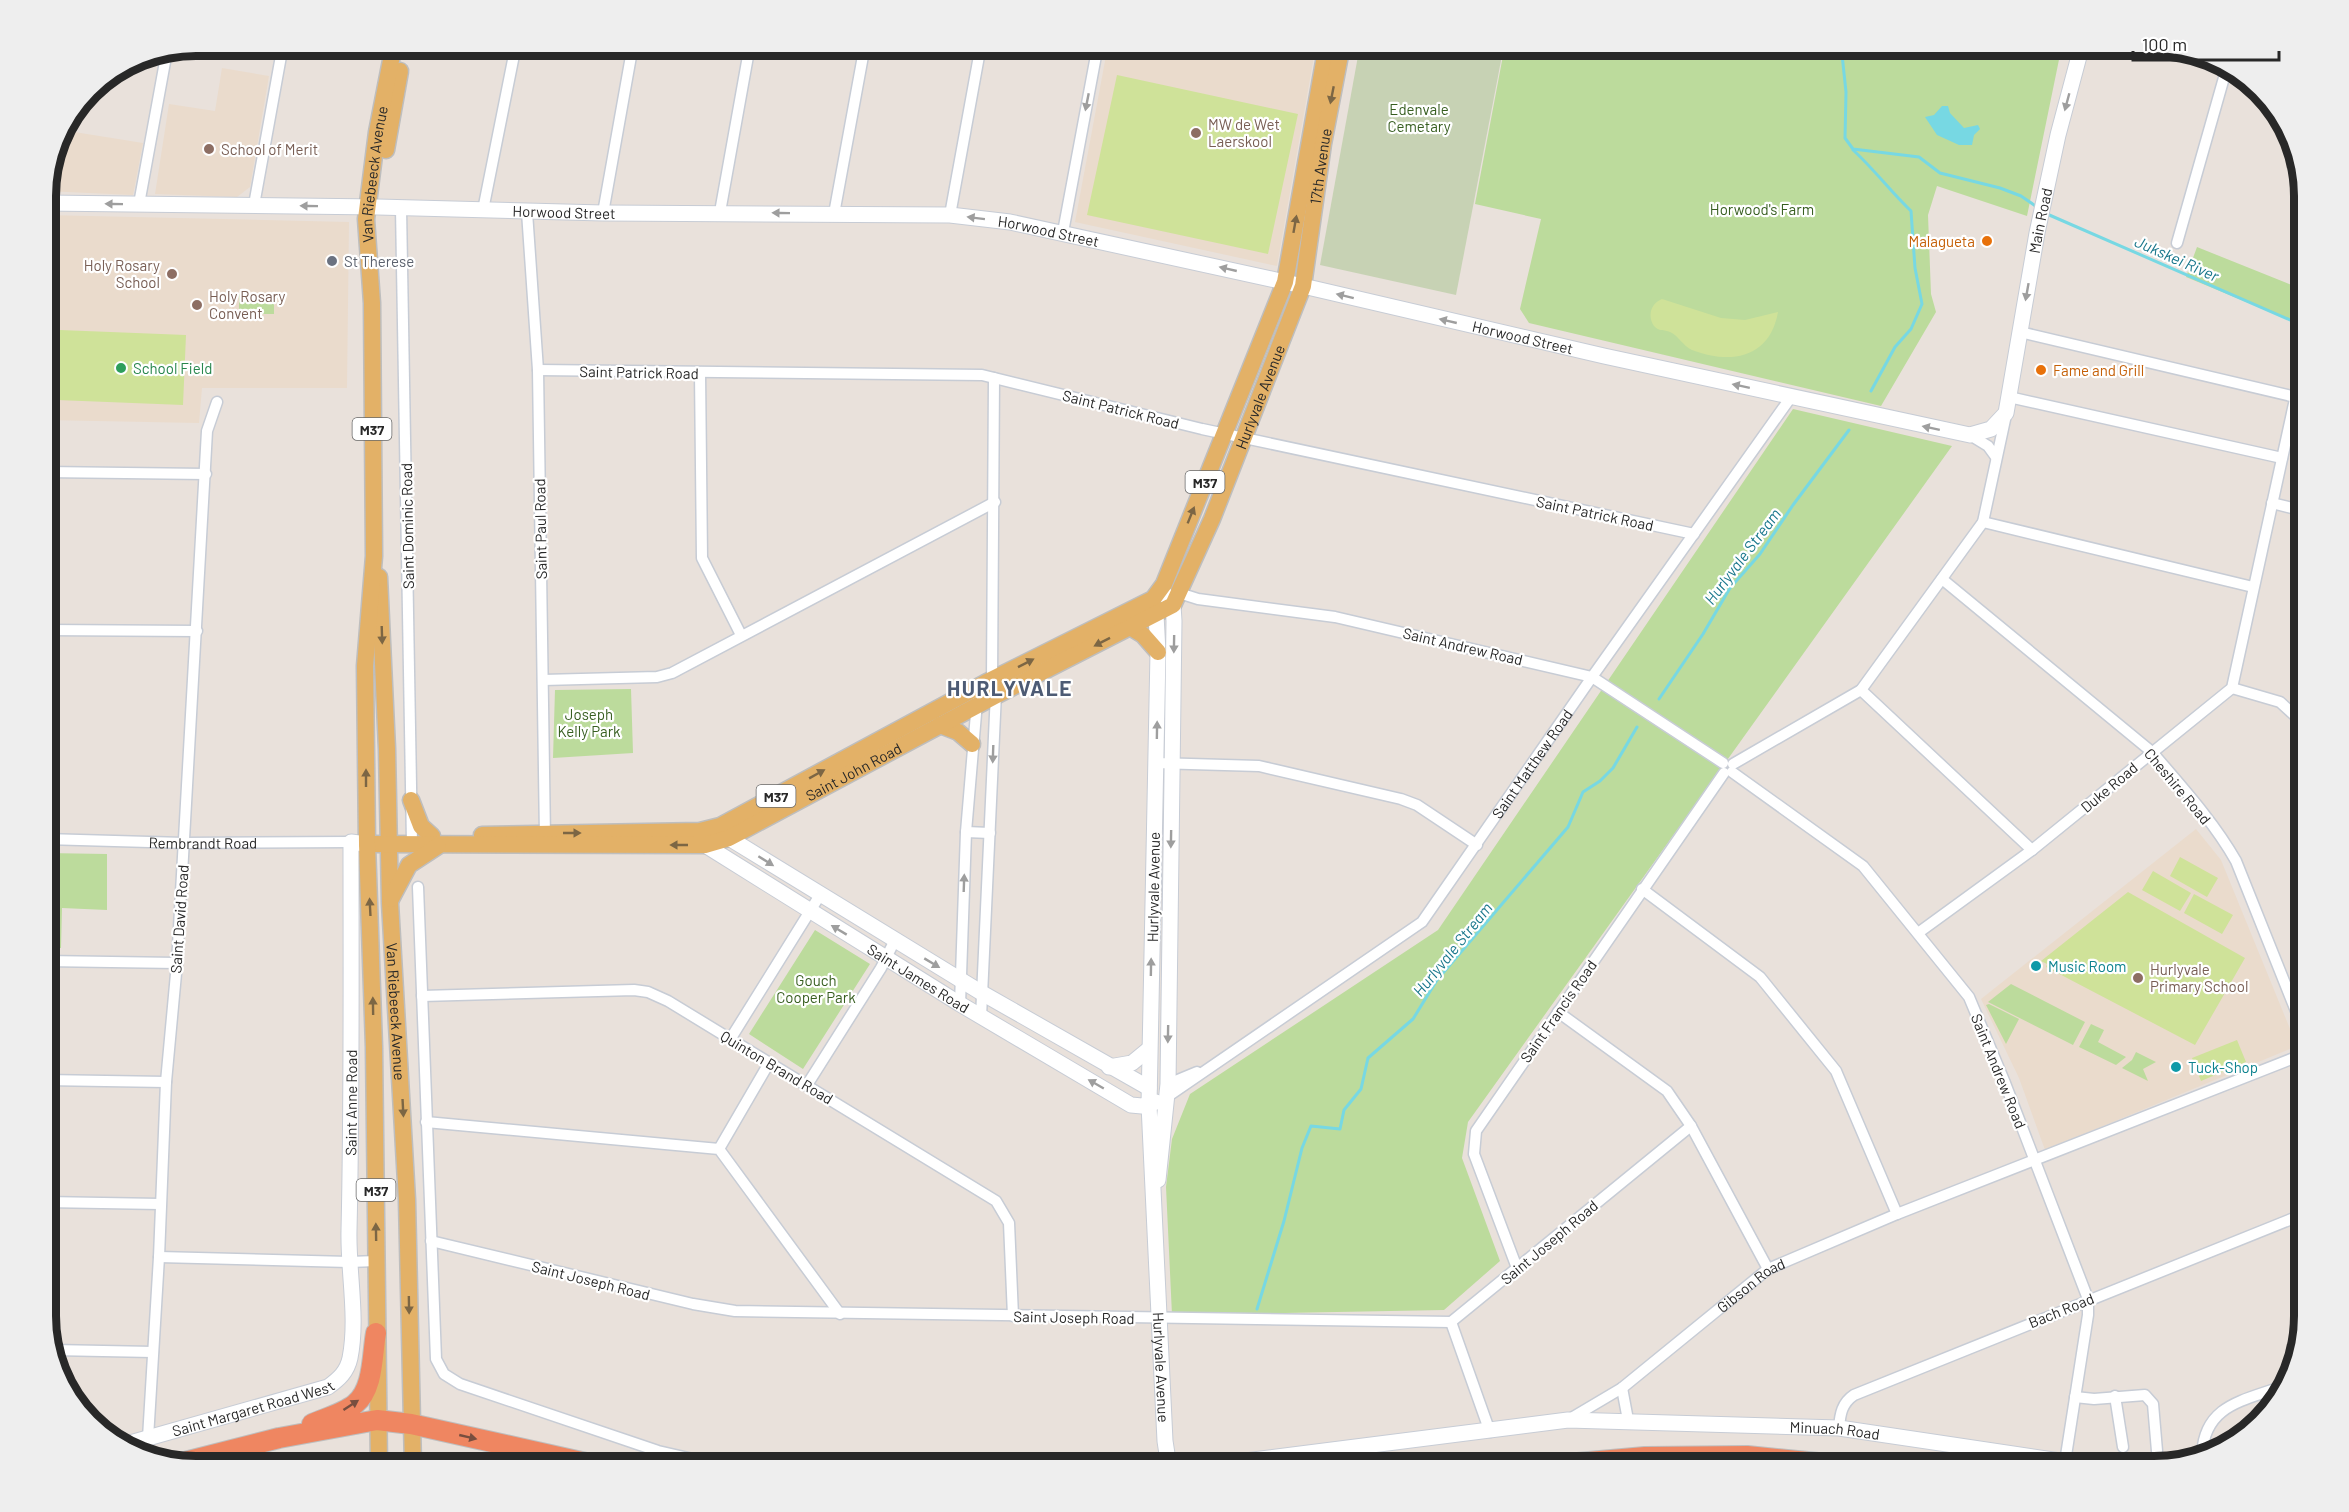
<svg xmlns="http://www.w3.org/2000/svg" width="2349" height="1512" font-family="Barlow,sans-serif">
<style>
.education{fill:#eadbcc}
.green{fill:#bcdb9c}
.cemetery{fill:#c7d2b4}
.pitch{fill:#cfe299}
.water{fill:#77d8e3}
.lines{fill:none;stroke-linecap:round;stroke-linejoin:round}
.stream{stroke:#77d8e3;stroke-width:3}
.street-casing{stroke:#c7ccd5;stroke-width:13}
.secondary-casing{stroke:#c7ccd5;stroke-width:17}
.primary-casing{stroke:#bebebe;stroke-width:19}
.highway-casing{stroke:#bebebe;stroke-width:22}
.street{stroke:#fff;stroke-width:10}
.secondary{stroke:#fff;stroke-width:15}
.primary{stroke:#e3b167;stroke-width:16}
.highway{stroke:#ef8661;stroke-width:20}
.oneway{fill:#7c6644}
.oneway2{fill:#9e9e9e}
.oneway3{fill:#784e3f}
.education-dot{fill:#8d6e63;stroke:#fff;stroke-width:2}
.food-dot{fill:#e8710a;stroke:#fff;stroke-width:2}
.worship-dot{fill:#6b7280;stroke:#fff;stroke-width:2}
.leisure-dot{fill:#2e9e5b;stroke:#fff;stroke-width:2}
.culture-dot{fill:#0f9aa8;stroke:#fff;stroke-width:2}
.labels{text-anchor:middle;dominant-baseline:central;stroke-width:4.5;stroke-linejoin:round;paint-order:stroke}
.shield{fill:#fff;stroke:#686868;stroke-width:1.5}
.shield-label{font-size:14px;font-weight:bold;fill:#282828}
.park-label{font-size:15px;fill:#375e20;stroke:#fff}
.education-label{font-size:15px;fill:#785e54;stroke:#fff;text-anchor:start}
.street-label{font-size:15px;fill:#282828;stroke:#fff}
.food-label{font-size:15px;fill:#c56008;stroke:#fff;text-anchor:end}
.worship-label{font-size:15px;fill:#5b616d;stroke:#fff;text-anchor:start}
.leisure-label{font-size:15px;fill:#27864d;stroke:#fff;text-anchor:start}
.culture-label{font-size:15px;fill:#0d838f;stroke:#fff;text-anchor:start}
.water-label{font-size:16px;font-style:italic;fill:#19778c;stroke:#fff}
.district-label{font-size:21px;font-weight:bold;letter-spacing:1.5px;fill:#4d5b74;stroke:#fff}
.rim{fill:none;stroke:#282828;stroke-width:8}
</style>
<rect width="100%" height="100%" fill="#e9e1db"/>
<path class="education" d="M1108,45H1316L1277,266L1075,222Z
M222,68L269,76L250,187L237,197L155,194L169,104L215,111Z
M62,130L143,143L133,195L45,191L57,138Z
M45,215L349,222L347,388H202L199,423L45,420Z
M2196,829L2221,860L2297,1046L2045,1150L2019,1078L1981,999Z"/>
<path class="green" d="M1505,45H2062L2027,216L1937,186L1928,215L1931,294L1936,312L1881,406L1529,323L1520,309L1541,219L1475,204Z
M2197,247L2304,290V326L2186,277Z
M239,294H274V314H239Z
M1793,409L1952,446L1468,1122L1462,1158L1500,1261L1444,1310L1172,1315L1166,1187L1172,1139L1190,1094L1438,930Z
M631,689L633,753L553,758L555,690Z
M45,853L107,854V910L62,908L61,948H45Z
M815,930L870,964L803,1069L749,1034Z
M2011,984L2085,1022L2073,1045L1988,1002Z
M1989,1004L2019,1019L2006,1044L1986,1005Z
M2091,1024L2104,1030L2098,1042L2126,1057L2116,1065L2079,1047Z
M2136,1052L2156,1062L2143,1069L2148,1081L2122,1068L2132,1060Z"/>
<path class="cemetery" d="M1360,45H1504L1456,295L1320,265Z"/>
<path class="pitch" d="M1117,75L1298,114L1268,254L1087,215Z
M1662,299L1721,318L1745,320L1778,312C1770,358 1731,365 1692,350C1683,346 1678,335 1670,332C1664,329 1659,332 1654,326C1647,316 1651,303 1662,299Z
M60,330L186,335L183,405L57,400Z
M2180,857L2218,878L2207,897L2170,876Z
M2153,871L2191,893L2180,911L2142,890Z
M2128,892L2245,958L2195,1045L2046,967L2047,964L2041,961Z
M2194,894L2233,915L2222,934L2184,913Z
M2237,1040L2246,1062L2201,1081L2192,1058Z"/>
<path class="water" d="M1942,106H1948L1950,113L1964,128L1978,125L1980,129L1974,135L1972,145H1959L1937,135L1925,117L1934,115Z"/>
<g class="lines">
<path class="stream" d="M1841,45L1846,92L1845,138L1853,149L1919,157L1940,173L2000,188L2021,196L2037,207
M1853,150C1874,169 1890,191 1911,211L1915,268L1922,304L1911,329L1895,347L1871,391
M2047,214L2304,326
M1659,699L1703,634L1730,588L1760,554L1793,505L1849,430
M1257,1309L1284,1221L1302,1148L1311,1126L1340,1129L1344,1110L1361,1089L1368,1058L1413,1019L1437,980L1568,827L1583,792L1600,781L1613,768L1637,727"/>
<defs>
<g id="street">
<path d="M139,204L167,51"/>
<path d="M254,205L283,45"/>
<path d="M401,208L412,844"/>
<path d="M483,210L516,45"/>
<path d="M527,212L538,370L545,838"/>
<path d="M720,212L750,45"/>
<path d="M603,213L633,45"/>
<path d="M834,214L865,45"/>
<path d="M950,215L981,45"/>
<path d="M1063,232L1098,45"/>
<path d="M2177,243L2227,67"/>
<path d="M2020,332L2304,399"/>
<path d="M538,370L982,375L1202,429L1694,534"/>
<path d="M700,373L702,558L741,635"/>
<path d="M2009,397L2282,458"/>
<path d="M1970,435L1988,446L1996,457"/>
<path d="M45,472L206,474"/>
<path d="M2272,503L2304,511"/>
<path d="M1983,522L2253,587"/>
<path d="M1942,579L2152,752C2181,786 2214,822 2236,861L2304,1031"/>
<path d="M1179,593L1198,599L1335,617L1592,677L1723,763"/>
<path d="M45,630L197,631"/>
<path d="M543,680L657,677L672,673L995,502"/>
<path d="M992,680L994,378"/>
<path d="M2232,688L2280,702L2304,724"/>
<path d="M1861,690L2032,850"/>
<path d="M1156,763L1259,766L1401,799L1417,805L1477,845"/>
<path d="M1733,764L1861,690L1983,522L2006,415"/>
<path d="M1732,772L1863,866L1969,997L2005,1083L2088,1299V1315L2065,1462"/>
<path d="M966,832L990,833"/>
<path id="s1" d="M45,839L184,843L351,842"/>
<path d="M418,887L436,1359L444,1374L460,1384L658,1451L693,1459L732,1463L883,1467"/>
<path d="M1642,889L1760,977L1836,1071L1897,1214"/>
<path d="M1918,933L2032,850L2232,688L2304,358"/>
<path d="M45,961L177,963"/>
<path d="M422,996L634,990L648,992L668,1001L996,1201L1009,1223L1013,1316"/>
<path d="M960,1004L966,832L977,702"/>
<path d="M1558,1012L1667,1091L1691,1126L1768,1269"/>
<path d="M981,1017L996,693"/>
<path d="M731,1038L820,895"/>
<path d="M45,1080L166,1082"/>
<path d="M1168,1084L1197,1072"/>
<path d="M807,1085L881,968L895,940"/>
<path id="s2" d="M1167,1097L1422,922L1592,677L1791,397"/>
<path d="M426,1122L719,1149L840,1314"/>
<path d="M719,1149L769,1063"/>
<path d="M45,1202L160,1204"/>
<path d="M431,1241L693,1304L735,1311L1451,1322L1691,1126"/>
<path d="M159,1257L349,1262L377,1261"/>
<path d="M1517,1268L1474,1154L1476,1131L1724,773"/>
<path d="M1451,1322L1490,1432"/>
<path d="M53,1350L153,1352"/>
<path d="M1622,1388L1628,1420"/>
<path d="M2115,1396L2123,1447"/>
<path d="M2075,1397L2094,1399L2145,1395L2153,1404L2157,1451"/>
<path id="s3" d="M1568,1420L1622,1388L1768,1269L1897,1214L2304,1054"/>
<path d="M1839,1428C1840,1414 1842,1403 1854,1395L2304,1214"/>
<path d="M148,1438L159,1257L166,1082L177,963L207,431L217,402"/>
<path d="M2202,1454C2205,1404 2244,1401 2283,1386"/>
</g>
<g id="secondary">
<path id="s4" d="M45,203L378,207L603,213L950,215L1010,222L1303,286L1604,356L1970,435L1991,429L2006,413L2037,233L2058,135L2082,45"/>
<path id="s5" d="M1149,606L1156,615L1158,652L1149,1105L1165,1441L1169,1467"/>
<path d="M723,831L729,838L982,993L1149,1088"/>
<path id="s6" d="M702,836L705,845L960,1004L1131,1105L1142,1106L1156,1102"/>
<path d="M1109,1067L1132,1063L1149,1049"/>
<path d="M1158,1180L1168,1084L1174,621L1173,605L1161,589"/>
<path id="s7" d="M123,1445L328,1387C339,1379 347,1372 350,1358C358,1318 348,1272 349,1231C352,1101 351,972 351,842L367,844"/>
<path id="s8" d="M1198,1467L1568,1420L1839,1428L2101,1467"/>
</g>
<g id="primary">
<path d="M386,150L400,71"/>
<path id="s9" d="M379,577L387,749L390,903L407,1200L413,1467"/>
<path d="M1130,627L1143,635L1158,652"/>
<path d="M940,725L958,732L972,744"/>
<path d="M411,800L421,826L432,836"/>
<path d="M482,835L700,831L720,826L985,683L1153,599L1164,584L1285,282L1327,45"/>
<path id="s10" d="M367,844L705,845L729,838L995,696L1173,605L1212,519L1303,286L1323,144L1342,45"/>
<path d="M391,899L409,865L438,846"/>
<path id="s11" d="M379,1467L374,1047L367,844L365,666L374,556L372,303L366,219L377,132L394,45"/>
</g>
<path id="highway" d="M312,1424C326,1418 344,1413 355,1404C374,1389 372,1354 376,1333
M181,1463L279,1438L377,1420L411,1424L604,1467
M1533,1467L1645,1457L1747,1456L1859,1467"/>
</defs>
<use href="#street" class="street-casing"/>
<use href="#secondary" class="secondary-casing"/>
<use href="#primary" class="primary-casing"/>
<use href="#highway" class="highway-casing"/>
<use href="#street" class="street"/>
<use href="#secondary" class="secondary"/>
<use href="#primary" class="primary"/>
<use href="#highway" class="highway"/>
</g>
<defs><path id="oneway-solid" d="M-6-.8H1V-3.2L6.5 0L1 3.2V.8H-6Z" transform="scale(1.5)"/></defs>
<g class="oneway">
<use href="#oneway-solid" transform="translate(1332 95) rotate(101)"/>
<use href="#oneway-solid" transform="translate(1295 224) rotate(-80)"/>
<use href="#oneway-solid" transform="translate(1191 515) rotate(-68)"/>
<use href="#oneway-solid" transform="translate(382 635) rotate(88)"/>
<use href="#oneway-solid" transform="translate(1102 642) rotate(153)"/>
<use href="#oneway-solid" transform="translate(1026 663) rotate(-27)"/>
<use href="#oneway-solid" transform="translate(817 774) rotate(-29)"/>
<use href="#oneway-solid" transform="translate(366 778) rotate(-90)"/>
<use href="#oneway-solid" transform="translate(572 833)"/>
<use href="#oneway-solid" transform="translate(679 845) rotate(180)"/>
<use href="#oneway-solid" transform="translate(370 907) rotate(-93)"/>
<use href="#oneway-solid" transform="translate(373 1006) rotate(-91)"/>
<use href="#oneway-solid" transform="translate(403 1108) rotate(87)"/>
<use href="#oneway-solid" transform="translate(376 1232) rotate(-91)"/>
<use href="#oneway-solid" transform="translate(409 1305) rotate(89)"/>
</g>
<g class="oneway2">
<use href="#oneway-solid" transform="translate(1087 102) rotate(101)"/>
<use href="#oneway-solid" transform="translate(2067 102) rotate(105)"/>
<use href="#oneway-solid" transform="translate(114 204) rotate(-179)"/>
<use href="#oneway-solid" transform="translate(309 206) rotate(-179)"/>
<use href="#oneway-solid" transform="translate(781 213) rotate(-179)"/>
<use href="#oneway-solid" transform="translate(976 218) rotate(-173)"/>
<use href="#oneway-solid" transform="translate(1228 269) rotate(-167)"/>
<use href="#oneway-solid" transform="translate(2027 292) rotate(100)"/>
<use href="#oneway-solid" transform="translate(1345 296) rotate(-166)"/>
<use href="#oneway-solid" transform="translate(1448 321) rotate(-167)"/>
<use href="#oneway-solid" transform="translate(1741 386) rotate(-168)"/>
<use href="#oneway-solid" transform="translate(1931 428) rotate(-168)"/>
<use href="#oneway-solid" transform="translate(1174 644) rotate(91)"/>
<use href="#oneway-solid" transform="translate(1157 730) rotate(-89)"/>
<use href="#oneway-solid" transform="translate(993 754) rotate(92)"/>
<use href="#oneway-solid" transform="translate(1171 839) rotate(91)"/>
<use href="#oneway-solid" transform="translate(766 861) rotate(32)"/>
<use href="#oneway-solid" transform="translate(964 883) rotate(-88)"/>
<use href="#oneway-solid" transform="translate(839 930) rotate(-149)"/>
<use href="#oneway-solid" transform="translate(932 963) rotate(31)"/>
<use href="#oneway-solid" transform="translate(1151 967) rotate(-89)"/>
<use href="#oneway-solid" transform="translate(1168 1034) rotate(91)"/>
<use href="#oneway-solid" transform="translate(1096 1084) rotate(-150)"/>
</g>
<g class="oneway3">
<use href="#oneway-solid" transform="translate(351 1405) rotate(-33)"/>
<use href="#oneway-solid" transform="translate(468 1437) rotate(13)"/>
</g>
<g class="education-dot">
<circle cx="1196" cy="133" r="6"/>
<circle cx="209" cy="149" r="6"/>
<circle cx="172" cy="274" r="6"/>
<circle cx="197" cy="305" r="6"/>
<circle cx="2138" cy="978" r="6"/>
</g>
<g class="food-dot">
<circle cx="1987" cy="241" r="6"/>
<circle cx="2041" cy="370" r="6"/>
</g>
<circle class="worship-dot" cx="332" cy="261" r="6"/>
<circle class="leisure-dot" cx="121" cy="368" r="6"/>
<g class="culture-dot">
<circle cx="2036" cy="966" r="6"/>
<circle cx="2176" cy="1067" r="6"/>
</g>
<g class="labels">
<g class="shield">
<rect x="352.5" y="418" width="39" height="22" rx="4.5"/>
<rect x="1185.5" y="471" width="39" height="22" rx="4.5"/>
<rect x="756.5" y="785" width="39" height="22" rx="4.5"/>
<rect x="356.5" y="1179" width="39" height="22" rx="4.5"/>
</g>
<g class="shield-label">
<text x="372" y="429">M37</text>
<text x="1205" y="482">M37</text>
<text x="776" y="796">M37</text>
<text x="376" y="1190">M37</text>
</g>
<g class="park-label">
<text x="1419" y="109">Edenvale<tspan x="1419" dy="17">Cemetary</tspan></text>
<text x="1762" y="209">Horwood's Farm</text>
<text x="589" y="714">Joseph<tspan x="589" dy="17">Kelly Park</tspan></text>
<text x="816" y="980">Gouch<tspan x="816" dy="17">Cooper Park</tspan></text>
</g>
<g class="education-label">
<text x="1208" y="124">MW de Wet<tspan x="1208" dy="17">Laerskool</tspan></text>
<text x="221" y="149">School of Merit</text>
<text x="160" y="265" text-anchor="end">Holy Rosary<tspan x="160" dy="17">School</tspan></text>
<text x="209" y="296">Holy Rosary<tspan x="209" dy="17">Convent</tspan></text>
<text x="2150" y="969">Hurlyvale<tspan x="2150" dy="17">Primary School</tspan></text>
</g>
<g class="street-label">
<text stroke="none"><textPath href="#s10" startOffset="1330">17th Avenue</textPath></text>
<text stroke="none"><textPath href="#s11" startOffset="1294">Van Riebeeck Avenue</textPath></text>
<text stroke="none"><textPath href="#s4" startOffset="519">Horwood Street</textPath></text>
<text stroke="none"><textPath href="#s4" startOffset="2188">Main Road</textPath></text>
<text stroke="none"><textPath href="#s4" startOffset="1005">Horwood Street</textPath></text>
<text stroke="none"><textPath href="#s4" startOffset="1491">Horwood Street</textPath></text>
<text transform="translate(639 372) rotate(1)">Saint Patrick Road</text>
<text stroke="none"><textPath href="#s10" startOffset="1090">Hurlyvale Avenue</textPath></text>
<text transform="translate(1121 409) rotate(14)">Saint Patrick Road</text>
<text transform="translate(1595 513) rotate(12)">Saint Patrick Road</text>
<text transform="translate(407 526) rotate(-91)">Saint Dominic Road</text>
<text transform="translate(540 529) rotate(-91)">Saint Paul Road</text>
<text transform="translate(1463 646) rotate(13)">Saint Andrew Road</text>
<text stroke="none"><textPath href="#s2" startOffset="502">Saint Matthew Road</textPath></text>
<text stroke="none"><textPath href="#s10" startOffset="504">Saint John Road</textPath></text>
<text transform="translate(2178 786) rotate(50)">Cheshire Road</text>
<text transform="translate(2109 787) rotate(-40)">Duke Road</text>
<text stroke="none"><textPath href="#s1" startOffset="158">Rembrandt Road</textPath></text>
<text transform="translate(1153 887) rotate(-89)">Hurlyvale Avenue</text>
<text transform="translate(179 919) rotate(-86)">Saint David Road</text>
<text stroke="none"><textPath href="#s6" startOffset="261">Saint James Road</textPath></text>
<text stroke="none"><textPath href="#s9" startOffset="435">Van Riebeeck Avenue</textPath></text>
<text transform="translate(1558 1011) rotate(-55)">Saint Francis Road</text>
<text transform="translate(777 1067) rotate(31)">Quinton Brand Road</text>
<text transform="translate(1999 1071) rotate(68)">Saint Andrew Road</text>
<text stroke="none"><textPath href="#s7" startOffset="506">Saint Anne Road</textPath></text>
<text transform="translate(1549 1242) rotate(-40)">Saint Joseph Road</text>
<text transform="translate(591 1280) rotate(14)">Saint Joseph Road</text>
<text stroke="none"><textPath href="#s3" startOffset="228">Gibson Road</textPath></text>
<text transform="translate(2061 1310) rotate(-22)">Bach Road</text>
<text transform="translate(1074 1317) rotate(1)">Saint Joseph Road</text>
<text stroke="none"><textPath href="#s5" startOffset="764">Hurlyvale Avenue</textPath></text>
<text stroke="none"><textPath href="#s7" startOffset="135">Saint Margaret Road West</textPath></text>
<text stroke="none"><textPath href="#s8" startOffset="640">Minuach Road</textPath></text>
</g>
<g class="food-label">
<text x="1975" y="241">Malagueta</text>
<text x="2053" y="370" text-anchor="start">Fame and Grill</text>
</g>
<g class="worship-label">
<text x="344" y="261">St Therese</text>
</g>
<g class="leisure-label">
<text x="133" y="368">School Field</text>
</g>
<g class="culture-label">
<text x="2048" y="966">Music Room</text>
<text x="2188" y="1067">Tuck-Shop</text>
</g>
<g class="water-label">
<text transform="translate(2177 258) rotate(24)">Jukskei River</text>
<text transform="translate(1742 556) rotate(-53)">Hurlyvale Stream</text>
<text transform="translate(1452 949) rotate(-51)">Hurlyvale Stream</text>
</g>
<g class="district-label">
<text x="1010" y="687">HURLYVALE</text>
</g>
</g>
<path d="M0 0H2349V1512H0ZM196 56H2154A140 140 0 0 1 2294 196V1316A140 140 0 0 1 2154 1456H196A140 140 0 0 1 56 1316V196A140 140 0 0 1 196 56Z" fill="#eee" fill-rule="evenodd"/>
<path class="rim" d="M196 56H2154A140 140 0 0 1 2294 196V1316A140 140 0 0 1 2154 1456H196A140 140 0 0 1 56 1316V196A140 140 0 0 1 196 56Z"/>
<path d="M2133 51v9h146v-9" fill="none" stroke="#282828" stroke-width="3"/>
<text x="2142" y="51" font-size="18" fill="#282828" stroke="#ffffff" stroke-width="4.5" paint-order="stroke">100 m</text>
</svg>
